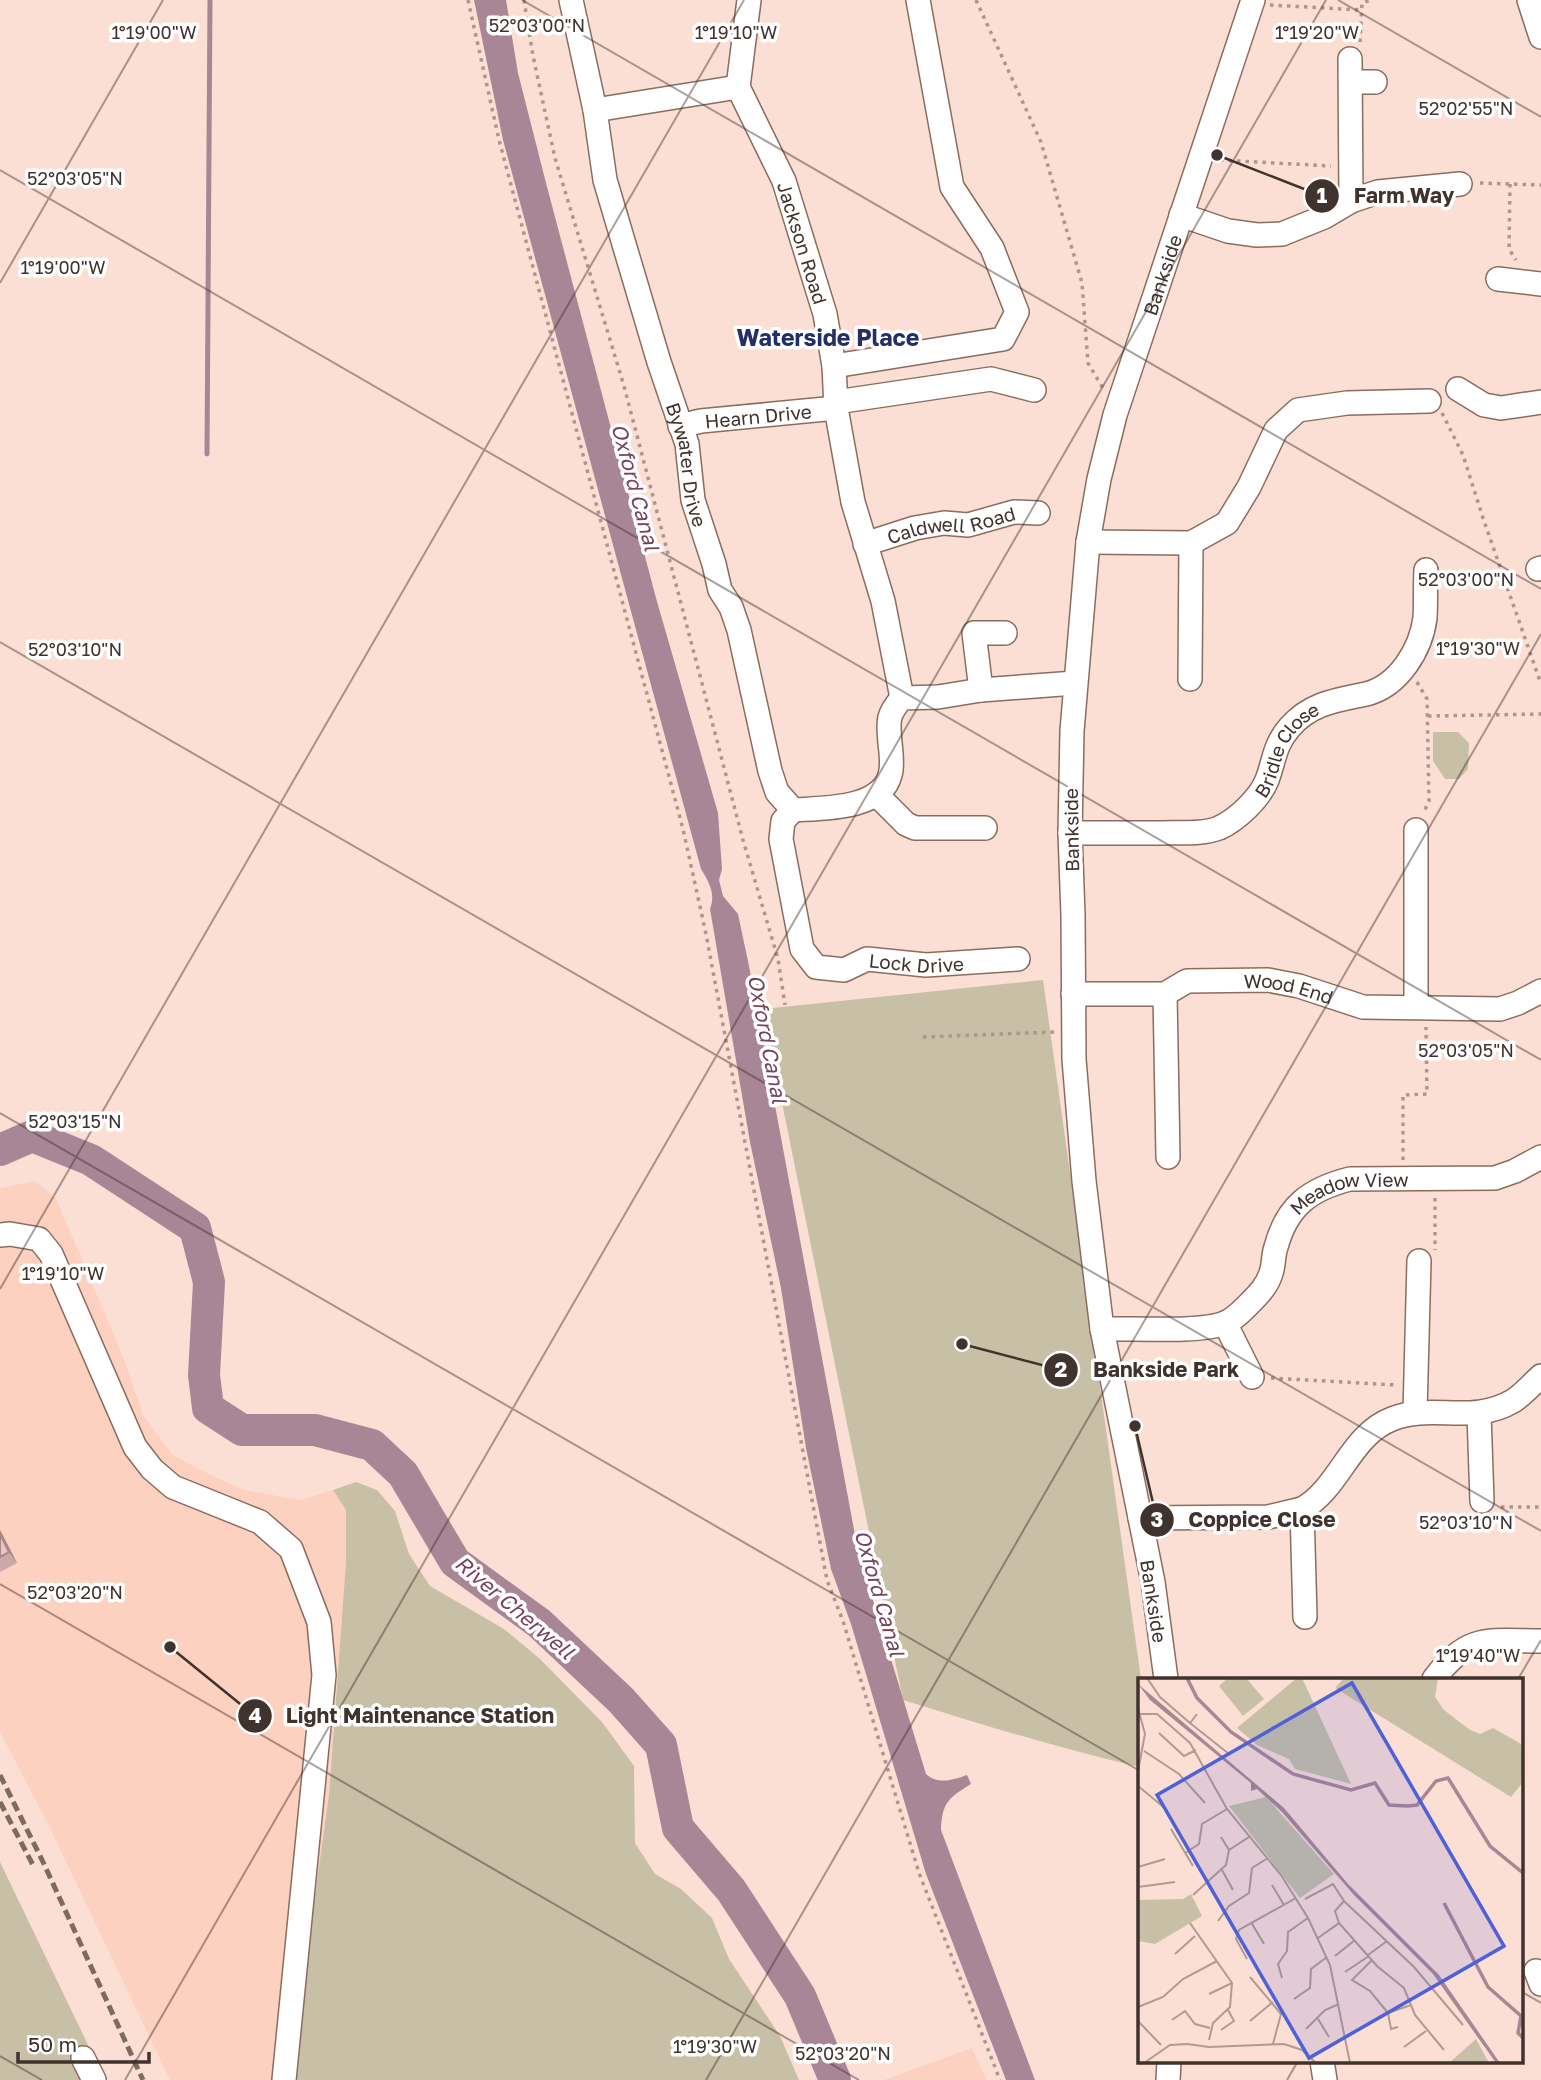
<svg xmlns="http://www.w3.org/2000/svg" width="1541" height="2080" font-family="'Golos Text',sans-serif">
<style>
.built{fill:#fcd1c0}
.green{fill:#c7c0a6}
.water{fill:#a98695}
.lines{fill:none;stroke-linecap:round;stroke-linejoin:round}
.stream{stroke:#a98695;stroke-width:5}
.river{stroke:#a98695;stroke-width:32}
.minor-casing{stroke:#8b6c5f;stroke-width:26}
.path{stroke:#ad968e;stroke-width:3.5;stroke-dasharray:3.5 5;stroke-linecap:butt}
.minor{stroke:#fff;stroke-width:23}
.rail{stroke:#7d6a63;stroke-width:5;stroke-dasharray:10 5;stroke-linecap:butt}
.wall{fill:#cca8a9}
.shaded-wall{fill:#a68889}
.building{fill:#edc3c4;stroke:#a68889;stroke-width:2}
.ticks{fill:none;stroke:#40322d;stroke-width:2;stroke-opacity:0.45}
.labels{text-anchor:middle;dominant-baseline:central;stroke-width:7;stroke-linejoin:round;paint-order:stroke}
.street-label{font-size:19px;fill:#40322d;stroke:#fff}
.water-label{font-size:21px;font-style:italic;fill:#77445c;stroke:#fff}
.quarter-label{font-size:23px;font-weight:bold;fill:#242e67;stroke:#fff}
.inset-river{fill:none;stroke:#a98695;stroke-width:3.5}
.inset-road{fill:none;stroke:#b19a91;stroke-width:2}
.view{fill:#5061d7;fill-opacity:0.15;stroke:#5061d7;stroke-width:3.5}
.inset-edge{fill:none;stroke:#40322d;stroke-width:3.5}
.ticks-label{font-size:18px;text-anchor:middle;fill:#40322d;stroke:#fff;stroke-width:7;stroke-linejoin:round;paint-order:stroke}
.leader{fill:none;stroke:#40322d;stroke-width:2.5}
.callout-dot{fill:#40322d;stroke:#fff;stroke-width:2.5}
.mark-label{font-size:21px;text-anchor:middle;font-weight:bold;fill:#fff}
.callout-label{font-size:21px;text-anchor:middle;font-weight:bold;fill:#40322d;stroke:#fff;stroke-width:7;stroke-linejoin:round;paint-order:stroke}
</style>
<rect width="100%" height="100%" fill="#fcdfd4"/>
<path class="built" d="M35,1181L56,1198L122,1354L143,1415L172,1454L198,1469L244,1490L300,1500L333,1490L346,1510V1562L329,1795L300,2002L294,2080H170L49,1826L0,1732V1188Z
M972,2048L987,2080H884Z"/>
<path class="green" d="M1433,732H1458L1469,743L1468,769L1459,779H1445L1433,761Z
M1043,980L1141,1679L1140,1767C1060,1749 981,1724 903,1700L763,1009Z
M356,1482L377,1490L395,1511L409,1554L430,1586L504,1629L539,1658L602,1722L634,1766L635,1843L655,1874L681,1889L712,1918L729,1959L780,2036L799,2080H294L300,2002L329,1795L346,1562V1510L333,1490Z
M0,1862L105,2080H0Z"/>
<path class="water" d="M474,0H506L518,73L546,183L656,598L718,813L722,869L719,880L723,896L738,914L749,966L858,1551L926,1774C938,1785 953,1780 967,1775L971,1784C948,1798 942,1803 941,1830L1035,2080H1006L926,1874L851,1624L831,1569L806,1448L781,1288L750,1142L710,909C716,894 709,882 701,869L503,140Z"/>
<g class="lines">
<path class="stream" d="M207,454L210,0"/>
<path class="river" d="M0,1150L32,1136L91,1160L195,1228L209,1282L204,1375L208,1408L242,1430H315L372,1445L403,1474L455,1562L539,1623L621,1700L661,1745L678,1828L731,1890L800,1996L835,2080"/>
<defs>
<g id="minor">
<path id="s1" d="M571,0L595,110L605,180L659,362L687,444L693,500L714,564L720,590L731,607L739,630L770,771L777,792L793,810"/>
<path id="s2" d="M749,0L738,87L784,181L825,314L834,366L836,408L853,502L883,601L902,698"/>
<path d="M1529,0L1541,37"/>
<path d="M1350,59L1351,201"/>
<path d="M1351,82H1375"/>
<path d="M595,110L738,87"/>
<path d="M1181,215L1228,231L1257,235L1282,234L1324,217L1351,201L1378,192L1460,184"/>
<path d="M1498,279L1541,284"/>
<path d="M834,366L1003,339L1017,312L992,248L952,187L918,0"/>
<path d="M1458,389L1484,405L1501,408L1541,402"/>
<path d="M836,402L991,379L1034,390"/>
<path id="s3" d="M680,426L701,421L836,408"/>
<path d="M1088,542L1191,543L1227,523L1249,487L1276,430L1298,410L1347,403L1429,401"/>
<path id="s4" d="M865,544L915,528L944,523L968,525L1014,512L1038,513"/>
<path d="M1538,569L1541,568"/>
<path d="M1190,679L1191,543"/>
<path d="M981,690L974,633H1005"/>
<path d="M876,794L906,824L915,828H985"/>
<path id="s5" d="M793,810L783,821L781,839L802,949L816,967L844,970L867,959L926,965L1018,959"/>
<path d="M793,810C821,808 881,810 890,775C893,766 891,752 890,743C888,721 887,715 902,698L938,697L981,690L1075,683"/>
<path id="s6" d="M1070,833C1100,833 1130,833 1160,833C1179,832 1201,835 1219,828C1237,820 1260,798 1267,780C1275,759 1274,745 1290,727C1311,703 1337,700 1366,694C1399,686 1421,649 1425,618C1426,602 1425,586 1426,570"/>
<path id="s7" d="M1073,994H1165L1187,981L1268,980L1299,986L1363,1007L1500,1009L1518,1003L1541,991"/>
<path d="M1165,994L1168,1157"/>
<path d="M1416,1007V830"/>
<path d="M0,1235L10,1234L39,1239L51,1254L135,1447L152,1469L173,1487L260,1522L291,1549L319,1622L324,1675L284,2080"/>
<path d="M1225,1323L1252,1377"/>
<path id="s8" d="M1102,1329C1132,1328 1200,1333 1225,1323C1233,1320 1240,1313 1246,1307C1256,1297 1267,1287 1271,1273C1274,1265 1273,1255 1276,1247C1287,1206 1310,1189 1350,1179L1495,1178L1515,1171L1541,1157"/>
<path d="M1415,1413L1419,1261"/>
<path d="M1479,1414L1482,1501"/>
<path d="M1140,1518L1268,1517L1302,1509"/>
<path d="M1305,1617L1302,1509C1340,1488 1350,1435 1392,1419C1432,1403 1472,1425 1513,1401C1523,1395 1532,1384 1541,1376"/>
<path id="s9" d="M1166,1679L1153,1582L1102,1329L1084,1181L1074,1059L1073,915L1070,833L1072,731L1088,542L1099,479L1115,415L1253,0"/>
<path d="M1434,1679C1468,1633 1489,1641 1541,1641"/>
<path d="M1536,1971L1541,1984"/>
<path d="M83,2058L94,2080"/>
<path d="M1322,2061L1325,2080"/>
<path d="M1168,2080L1169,2061"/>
</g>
</defs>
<use href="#minor" class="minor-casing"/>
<path class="path" d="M468,0L499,140L683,829L706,934L827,1580L843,1621L919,1873L1000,2080
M524,0L533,56L555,158L624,386L743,840L778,959L785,1005
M976,0L1041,142L1082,283L1088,363L1104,390
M1270,5L1362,10
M1360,42L1362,3L1371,0
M1220,160L1331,166
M1480,183L1541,185
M1510,184L1509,249L1516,260
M1442,413L1463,455L1484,521L1541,684
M1417,682L1427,699L1429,801L1423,814
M1428,716L1541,714
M923,1037L1054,1032
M1403,1160V1095L1427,1094L1426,1027
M1435,1198V1250
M1271,1378L1396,1385
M1501,1507H1541"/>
<use href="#minor" class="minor"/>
<path class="rail" d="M0,1775L44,1864L143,2080
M0,1802L34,1867"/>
</g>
<path class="wall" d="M0,1530L17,1563L0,1572Z"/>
<path class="shaded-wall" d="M0,1530L17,1563L9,1552L0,1534Z"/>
<path class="building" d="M0,1534L9,1552L0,1557Z"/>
<path class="ticks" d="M522,0L1541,589M1338,0L1541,117M0,170L1541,1060M0,283L163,0M0,642L1541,1531M0,1113L1140,1771M0,1289L744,0M0,1584L859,2080M1518,1679L1541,1640M1522,1992L1541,2003M0,2056L42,2080M125,2080L1326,0M706,2080L1541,634M1287,2080L1298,2061"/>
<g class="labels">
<g class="street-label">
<text stroke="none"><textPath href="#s2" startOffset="257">Jackson Road</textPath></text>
<text stroke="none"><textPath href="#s9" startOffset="1423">Bankside</textPath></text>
<text stroke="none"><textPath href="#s3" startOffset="79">Hearn Drive</textPath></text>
<text stroke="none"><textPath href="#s1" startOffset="480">Bywater Drive</textPath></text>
<text stroke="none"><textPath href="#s4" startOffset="89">Caldwell Road</textPath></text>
<text stroke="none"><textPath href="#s6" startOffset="256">Bridle Close</textPath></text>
<text transform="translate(1071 830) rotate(-91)">Bankside</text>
<text stroke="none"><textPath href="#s5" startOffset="271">Lock Drive</textPath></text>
<text stroke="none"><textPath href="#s7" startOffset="220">Wood End</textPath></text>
<text stroke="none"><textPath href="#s8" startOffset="322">Meadow View</textPath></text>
<text transform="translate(1154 1601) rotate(81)">Bankside</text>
</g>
<g class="water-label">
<text transform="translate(636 487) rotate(75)">Oxford Canal</text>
<text transform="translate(768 1039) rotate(79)">Oxford Canal</text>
<text transform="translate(880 1593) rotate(74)">Oxford Canal</text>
<text transform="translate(515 1607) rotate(40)">River Cherwell</text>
</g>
<g class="quarter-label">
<text x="828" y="337">Waterside Place</text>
</g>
</g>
<g transform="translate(1138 1678)">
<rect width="385" height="385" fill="#fcdfd4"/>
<path d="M90,0H108L126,21L105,38L81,8ZM159,0L165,2L213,106L157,91L151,81L119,67L99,50ZM206,0H300L297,19L306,32L332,52L342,56L355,50L385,67V104L373,119L197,10ZM128,119L196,196L162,220L91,128ZM53,216L64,238L17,266L0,263V222L45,221ZM338,361L351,385H311Z" fill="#c7c0a6"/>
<path d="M0,6L146,130L210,206L301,297L362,385H358L295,296L216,217L144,134L119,111L113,113V105L12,22Z" fill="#a98695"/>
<path class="inset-river" d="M49,0L59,20L93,54L155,96L213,112L237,105L251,127L270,128L279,127L298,103L310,100L352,168L385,195M306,225L350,309L383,338L380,355L385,360"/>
<path class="inset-road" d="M9,0L22,19L52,45L59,36M0,30L7,56L0,93M2,36H19L52,65L89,131L143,197L170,240L192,287L212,385M52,45L91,76M21,55L46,78L58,72M6,73L41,96L67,125M0,108L28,131M33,151L55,188M91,172L111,159M47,175L61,166L64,146L89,131M0,189L27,181M84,192L95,212M134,207L146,227M0,209L37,204M55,217L88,187L91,172L83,159M167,221L195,206L206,223L276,289L325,347M80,243L91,228L111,215L114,190L130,180M113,244L126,266M52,245L94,305L92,329L75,345L71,362M201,245L239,288L266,310L277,337L306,372M180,260L201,245L197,233L206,223M37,276L57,258M230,277L249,263M197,278L217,262M109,281L98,261L101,252L158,220M234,282L214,302L232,313L250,335L273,327M207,294L231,278M112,299L143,336L135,366M144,300L140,286L149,273L150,254L170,240M71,316L94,305M156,321L172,310L173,291L189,279M0,329L25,319L45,301L79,283M250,335L253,351L260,349M180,341L191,359M34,342L47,333L57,346L72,350M0,343L23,367M112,343L135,324M168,351L187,332L201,326M83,352L96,343L90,332M266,369L288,353M6,385L32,367L49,366L71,369L146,366L164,372L178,385"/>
<path class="view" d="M214,5L366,268L171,380L19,117Z"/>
<rect width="385" height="385" class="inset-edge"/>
</g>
<g class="ticks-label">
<text x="537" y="32">52°03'00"N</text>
<text x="154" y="39">1°19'00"W</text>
<text x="736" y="39">1°19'10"W</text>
<text x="1317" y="39">1°19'20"W</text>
<text x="1466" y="115">52°02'55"N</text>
<text x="75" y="185">52°03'05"N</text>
<text x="63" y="274">1°19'00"W</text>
<text x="1466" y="586">52°03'00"N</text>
<text x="1478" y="655">1°19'30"W</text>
<text x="75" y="656">52°03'10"N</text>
<text x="1466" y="1057">52°03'05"N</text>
<text x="75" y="1128">52°03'15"N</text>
<text x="63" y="1280">1°19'10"W</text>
<text x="1466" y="1529">52°03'10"N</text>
<text x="75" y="1599">52°03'20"N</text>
<text x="1478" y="1662">1°19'40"W</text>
<text x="715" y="2053">1°19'30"W</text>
<text x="843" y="2060">52°03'20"N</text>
</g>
<path class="leader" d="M1217 155L1322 196M962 1344L1061 1370M1135 1426L1157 1520M170 1647L255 1716"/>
<g class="callout-dot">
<circle cx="1217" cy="155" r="7"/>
<circle cx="962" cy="1344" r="7"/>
<circle cx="1135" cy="1426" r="7"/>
<circle cx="170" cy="1647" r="7"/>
<circle cx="1322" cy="196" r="18"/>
<circle cx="1061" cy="1370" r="18"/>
<circle cx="1157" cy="1520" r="18"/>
<circle cx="255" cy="1716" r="18"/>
</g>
<g class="mark-label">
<text x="1322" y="203">1</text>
<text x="1061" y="1377">2</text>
<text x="1157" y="1527">3</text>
<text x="255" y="1723">4</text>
</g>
<g class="callout-label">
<text x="1404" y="203">Farm Way</text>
<text x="1166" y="1377">Bankside Park</text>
<text x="1262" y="1527">Coppice Close</text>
<text x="420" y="1723">Light Maintenance Station</text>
</g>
<path d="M18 2052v10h131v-10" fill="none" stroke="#40322d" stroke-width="3.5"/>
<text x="28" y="2052" font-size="21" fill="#40322d" stroke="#ffffff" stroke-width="5" paint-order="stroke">50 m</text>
</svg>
